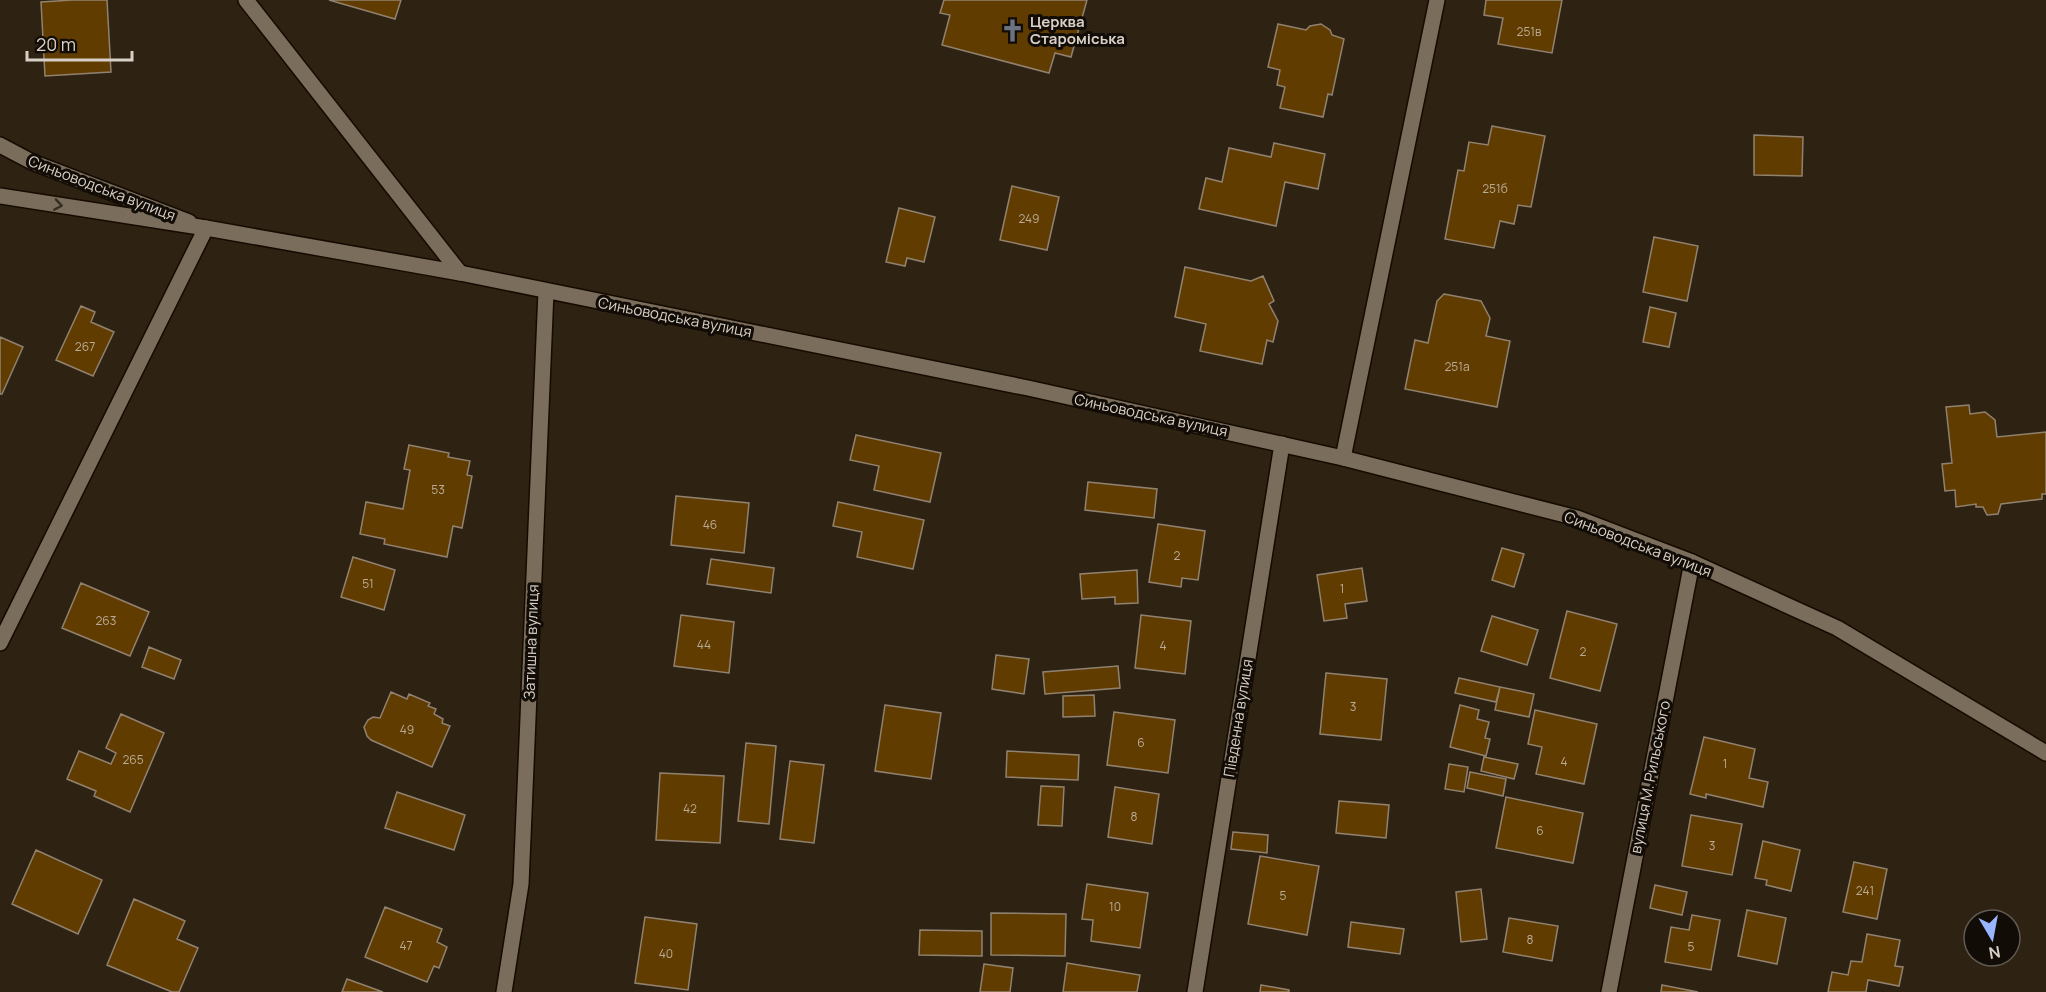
<svg xmlns="http://www.w3.org/2000/svg" width="2046" height="992" font-family="Manrope,sans-serif">
<style>
.building{fill:#613c01;stroke:#918270;stroke-width:1.5}
.lines{fill:none;stroke-linecap:round;stroke-linejoin:round}
.lane-casing{stroke:#160b01;stroke-width:18}
.street-casing{stroke:#160b01;stroke-width:18}
.secondary-casing{stroke:#160b01;stroke-width:18}
.lane{stroke:#7b6d5c;stroke-width:15}
.street{stroke:#7b6d5c;stroke-width:15}
.secondary{stroke:#7b6d5c;stroke-width:15}
.oneway{stroke:#372e24}
.labels{text-anchor:middle;dominant-baseline:central;stroke-width:6;stroke-linejoin:round;paint-order:stroke}
.number-label{font-size:12px;fill:#baab96}
.poi-label{font-size:15px;font-weight:bold;fill:#d8d0c7;stroke:#120c06;text-anchor:start}
.street-label{font-size:15px;fill:#d8d0c7;stroke:#120c06}
</style>
<rect width="100%" height="100%" fill="#2e2213"/>
<path class="building" d="M72,0H107L111,72L45,76L41,2Z
M329,0H401L395,19Z
M944,0H1087L1071,57L1055,53L1049,73L942,45L950,15L940,13Z
M1486,0H1562L1552,53L1498,44L1503,18L1484,15Z
M1278,24L1306,30L1310,26L1321,24L1330,30L1332,35L1344,39L1332,95L1328,94L1323,117L1280,108L1285,87L1277,85L1280,70L1268,67Z
M1492,126L1545,136L1531,207L1518,205L1514,224L1500,221L1494,248L1445,239L1458,170L1464,171L1469,142L1488,145Z
M1754,135L1803,137L1802,176L1754,175Z
M1274,143L1325,154L1318,189L1285,182L1276,226L1199,209L1206,178L1222,182L1229,148L1271,157Z
M1012,186L1059,197L1047,250L1000,240Z
M899,208L935,217L924,262L907,258L905,266L886,262Z
M1654,237L1698,246L1687,301L1643,292Z
M1185,267L1251,281L1263,276L1274,301L1269,304L1278,321L1273,342L1267,340L1262,364L1200,351L1206,324L1175,317Z
M1444,294L1481,301L1490,318L1486,336L1510,341L1497,407L1405,389L1415,340L1428,343L1437,301Z
M81,306L95,312L91,322L114,332L93,376L56,360Z
M1650,307L1676,313L1669,347L1643,342Z
M0,337L23,347L2,394H0Z
M1969,405L1970,414L1985,412L1995,420L1997,437L2046,432V494H2042V499L2001,504L1998,514L1987,515L1983,507H1976V504L1956,507L1955,490L1945,491L1942,464L1952,463L1946,407Z
M856,435L941,453L930,502L874,490L879,466L850,460Z
M409,445L449,453L448,457L470,461L467,475L472,476L462,528L453,526L447,557L384,544L385,539L360,534L366,502L403,509L410,470L404,469Z
M1088,482L1157,489L1154,518L1085,510Z
M676,496L749,503L744,553L671,545Z
M838,502L924,520L913,569L857,557L862,532L833,526Z
M1158,524L1205,531L1198,580L1182,578L1181,587L1149,582Z
M1502,548L1524,554L1514,587L1492,580Z
M353,557L395,570L384,610L341,597Z
M711,559L774,568L771,593L707,584Z
M1362,568L1367,601L1345,604L1347,618L1324,621L1317,575Z
M1137,570L1138,603L1115,604V597L1082,599L1080,574Z
M81,583L149,612L130,656L62,628Z
M1567,611L1617,624L1600,691L1550,678Z
M681,615L734,622L729,673L674,666Z
M1141,615L1191,621L1185,674L1135,668Z
M1492,616L1538,630L1527,665L1481,651Z
M149,647L181,660L174,679L142,667Z
M996,655L1029,659L1024,694L992,689Z
M1118,666L1120,688L1045,694L1043,672Z
M1326,673L1387,679L1381,740L1320,734Z
M1459,678L1500,687L1496,702L1455,693Z
M1500,687L1534,694L1529,717L1495,710Z
M391,692L407,699L409,694L430,703L428,706L436,709L434,714L443,719L442,723L450,726L432,767L371,740L367,736L364,727L368,720L373,717L380,718Z
M1094,695L1095,716L1063,717V696Z
M885,705L941,713L931,779L875,771Z
M1460,705L1479,710L1477,719L1489,722L1485,738L1490,739L1486,756L1450,747Z
M1535,710L1597,724L1584,784L1536,774L1542,747L1528,744Z
M1114,712L1175,720L1168,773L1107,765Z
M121,714L164,733L130,812L94,796L96,791L67,779L79,751L111,764L116,753L106,748Z
M1704,737L1755,749L1749,778L1768,782L1763,807L1706,794V798L1690,794Z
M746,743L776,746L769,824L738,821Z
M1007,751L1079,755L1078,780L1006,777Z
M1484,757L1518,764L1514,779L1481,771Z
M790,761L824,765L814,843L780,839Z
M1449,764L1468,767L1464,792L1445,789Z
M1470,772L1506,779L1503,796L1467,788Z
M660,773L724,776L720,843L656,840Z
M1041,786L1064,787L1062,826L1038,825Z
M1115,787L1159,794L1152,844L1108,837Z
M397,792L465,815L454,850L385,828Z
M1506,797L1583,813L1573,863L1496,848Z
M1339,801L1389,805L1386,838L1336,833Z
M1691,815L1742,824L1732,875L1682,866Z
M1233,832L1268,835L1267,853L1231,849Z
M1763,841L1800,850L1791,891L1766,885L1767,880L1755,878Z
M36,850L102,880L78,934L12,904Z
M1260,856L1319,866L1307,935L1248,924Z
M1854,862L1887,869L1877,919L1843,912Z
M1087,884L1148,893L1140,948L1091,941L1093,920L1082,919Z
M1655,885L1687,892L1682,915L1650,908Z
M1481,889L1487,939L1461,942L1456,892Z
M134,899L185,921L177,939L198,948L179,992H172L107,965Z
M385,907L442,929L437,942L447,947L439,968L434,966L427,982L365,957Z
M1747,910L1786,918L1777,964L1738,956Z
M991,913L1066,914L1065,956L991,955Z
M1692,915L1720,920L1711,970L1665,962L1671,927L1689,930Z
M645,917L697,924L688,990L635,983Z
M1509,918L1558,926L1552,961L1503,952Z
M1351,922L1404,929L1400,954L1348,947Z
M920,930L982,931V956L919,955Z
M1867,934L1900,940L1895,966L1903,967L1899,986L1868,980L1866,992H1828L1832,972L1848,975L1851,961L1862,962Z
M1067,963L1140,975L1137,992H1063Z
M984,964L1013,968L1010,992H980Z
M347,979L383,992H342Z
M1261,985L1289,990V992H1260Z
M1662,985L1698,992H1661Z"/>
<g class="lines">
<defs>
<path id="lane" d="M1343,458L1437,0
M0,643L206,228"/>
<path id="street" d="M246,0L460,273
M0,145L32,162L189,222
M504,992L521,884L546,291
M1195,992L1282,444
M1609,992L1692,562"/>
<path id="secondary" d="M0,196L206,228L460,273L1028,388L1343,458L1577,518L1692,562L1837,628L2046,753"/>
</defs>
<use href="#lane" class="lane-casing"/>
<use href="#street" class="street-casing"/>
<use href="#secondary" class="secondary-casing"/>
<use href="#lane" class="lane"/>
<use href="#street" class="street"/>
<use href="#secondary" class="secondary"/>
</g>
<defs><path id="oneway-chevron" d="M-2-3.5L2.5 0L-2 3.5" fill="none" stroke-width="1.6" stroke-linecap="round" stroke-linejoin="round" transform="scale(1.5)"/></defs>
<use class="oneway" href="#oneway-chevron" transform="translate(58 205) rotate(9)"/>
<defs>
<symbol id="church-bare" viewBox="-9 -9 18 18"><path d="M-1.2-6h2.4v3.5h3.3v2.4h-3.3V6h-2.4V-.1h-3.3v-2.4h3.3Z" fill="#6b7280" stroke="#120c06" stroke-width="2.5" paint-order="stroke"/></symbol>
</defs>
<g fill-rule="evenodd">
<use href="#church-bare" x="996" y="14" width="33" height="33"/>
</g>
<g class="labels">
<g class="number-label">
<text x="1529" y="31">251в</text>
<text x="1495" y="188">251б</text>
<text x="1029" y="218">249</text>
<text x="85" y="346">267</text>
<text x="1457" y="366">251а</text>
<text x="438" y="489">53</text>
<text x="710" y="524">46</text>
<text x="1177" y="555">2</text>
<text x="368" y="583">51</text>
<text x="1342" y="588">1</text>
<text x="106" y="620">263</text>
<text x="704" y="644">44</text>
<text x="1163" y="645">4</text>
<text x="1583" y="651">2</text>
<text x="1353" y="706">3</text>
<text x="407" y="729">49</text>
<text x="1141" y="742">6</text>
<text x="133" y="759">265</text>
<text x="1564" y="761">4</text>
<text x="1725" y="763">1</text>
<text x="690" y="808">42</text>
<text x="1134" y="816">8</text>
<text x="1540" y="830">6</text>
<text x="1712" y="845">3</text>
<text x="1865" y="890">241</text>
<text x="1283" y="895">5</text>
<text x="1115" y="906">10</text>
<text x="1530" y="939">8</text>
<text x="406" y="945">47</text>
<text x="1691" y="946">5</text>
<text x="666" y="953">40</text>
</g>
<g class="poi-label">
<text x="1030" y="21">Церква<tspan x="1030" dy="17">Староміська</tspan></text>
</g>
<g class="street-label">
<text transform="translate(102 188) rotate(21)">Синьоводська вулиця</text>
<text transform="translate(675 317) rotate(11)">Синьоводська вулиця</text>
<text transform="translate(1151 415) rotate(12)">Синьоводська вулиця</text>
<text transform="translate(1638 544) rotate(21)">Синьоводська вулиця</text>
<text transform="translate(531 642) rotate(-88)">Затишна вулиця</text>
<text transform="translate(1238 718) rotate(-81)">Південна вулиця</text>
<text transform="translate(1650 777) rotate(-79)">вулиця М. Рильського</text>
</g>
</g>
<g transform="translate(1992 938) rotate(170)"><circle r="28" fill="#120c06" stroke="#615a53" stroke-width="1.5"/>
<path d="M0-4.5L10 22L0 15L-10 22Z" fill="#99b5fd"/>
<text y="-9" font-size="16" font-weight="bold" text-anchor="middle" fill="#d8d0c7">N</text>
</g>
<path d="M27 51v9h105v-9" fill="none" stroke="#d8d0c7" stroke-width="3"/>
<text x="36" y="51" font-size="18" fill="#d8d0c7" stroke="#120c06" stroke-width="4.5" paint-order="stroke">20 m</text>
</svg>
